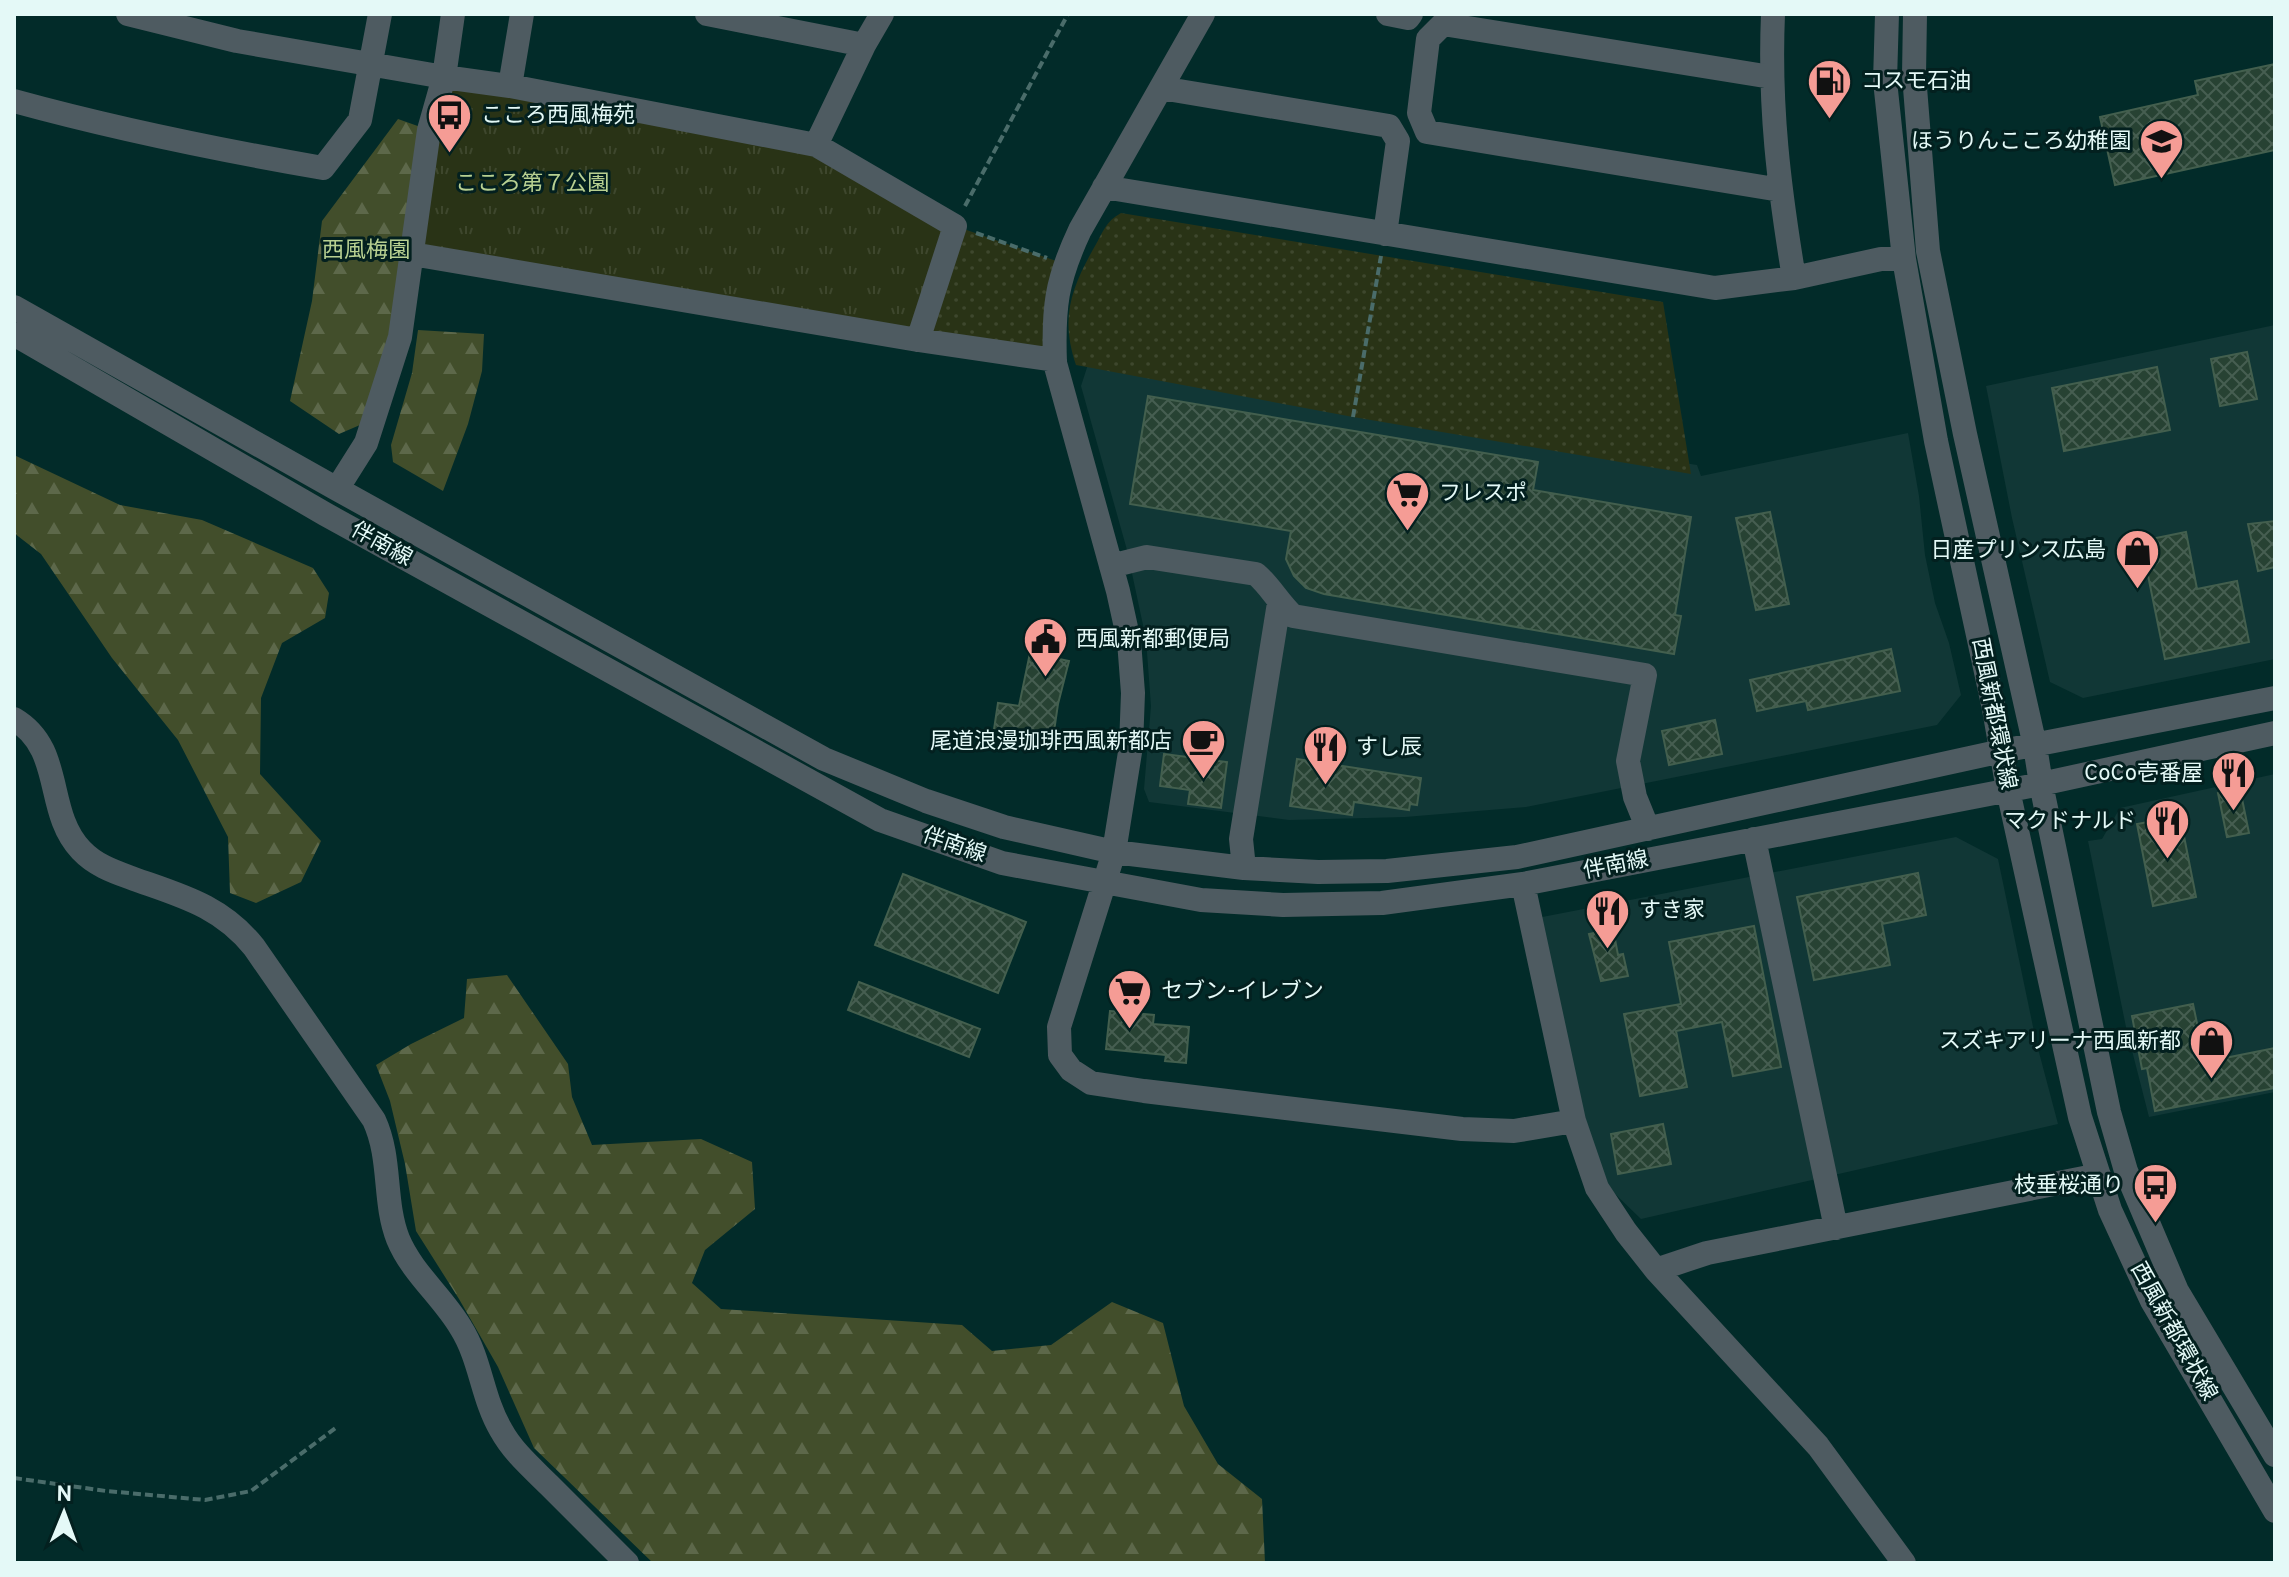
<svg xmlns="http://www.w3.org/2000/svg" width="2289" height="1577" font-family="Overpass,'Noto Sans JP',sans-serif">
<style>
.built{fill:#113736}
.grass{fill:url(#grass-dots)}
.forest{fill:url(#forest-firs)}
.park{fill:url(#park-tufts)}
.building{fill:url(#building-cross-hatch);stroke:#435f4e;stroke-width:2}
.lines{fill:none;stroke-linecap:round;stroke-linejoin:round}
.path{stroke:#4a6c6a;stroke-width:4;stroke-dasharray:8 4;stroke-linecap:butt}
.minor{stroke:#4e5b61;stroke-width:24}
.labels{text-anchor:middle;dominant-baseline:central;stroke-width:6;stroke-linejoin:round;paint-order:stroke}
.poi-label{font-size:22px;fill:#e4f9f7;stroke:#03201f;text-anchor:start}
.park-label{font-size:22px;fill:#b8d091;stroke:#03201f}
.street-label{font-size:22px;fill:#e4f9f7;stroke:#03201f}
</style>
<defs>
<pattern id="grass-dots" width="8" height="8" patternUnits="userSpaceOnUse" patternTransform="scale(2)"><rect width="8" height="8" fill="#293316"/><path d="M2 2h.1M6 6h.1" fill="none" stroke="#3e472d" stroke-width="1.8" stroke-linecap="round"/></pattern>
<pattern id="forest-firs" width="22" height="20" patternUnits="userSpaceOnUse" patternTransform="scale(2)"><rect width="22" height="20" fill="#424e2b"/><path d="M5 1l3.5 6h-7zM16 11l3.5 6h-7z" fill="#5d684a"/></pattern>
<pattern id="park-tufts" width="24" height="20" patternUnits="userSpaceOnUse" patternTransform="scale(2)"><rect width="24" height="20" fill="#293316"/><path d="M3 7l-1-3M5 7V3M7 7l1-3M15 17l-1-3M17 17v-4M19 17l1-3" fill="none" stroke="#3e472d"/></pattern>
<pattern id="building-cross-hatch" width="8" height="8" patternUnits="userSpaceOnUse" patternTransform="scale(2)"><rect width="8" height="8" fill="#274233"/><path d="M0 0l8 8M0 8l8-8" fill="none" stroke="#465e51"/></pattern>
</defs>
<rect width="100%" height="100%" fill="#022b29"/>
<path class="built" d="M2275,325V659L2083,698L2050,682L2012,518L1986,386Z
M1094,346L1377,413L1697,465L1701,476L1908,433L1919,496L1925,555L1935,603L1949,643L1961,695L1937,725L1526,807L1405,817L1289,820L1149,802L1144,789L1151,706L1146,639L1127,550L1081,386Z
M2275,774V1092L2149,1117L2126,1027L2088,841L2102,839L2120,808Z
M1956,837L1998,859L2036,1041L2058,1124L1641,1219L1610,1189L1593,1145L1543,976L1537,918Z"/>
<path class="grass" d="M1121,213L1663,302L1691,474L1353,417L1076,365C1060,318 1071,288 1095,246C1103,232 1106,221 1121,213Z
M955,226L1065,264L1055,360L918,340Z"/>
<path class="forest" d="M398,119L429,130L374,419L339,434L290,401L312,301L322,221Z
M418,330L484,334L482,371L468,424L443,491L393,462L391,445L412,373Z
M14,455L120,505L202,520L313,568L329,593L325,618L282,643L261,698L260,774L321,841L301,882L256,903L230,893L228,837L178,740L112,658L41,554L14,533Z
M507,975L568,1064L572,1097L592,1145L701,1139L752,1162L755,1209L705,1250L692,1283L721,1309L962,1325L992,1351L1051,1345L1112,1302L1163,1323L1184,1406L1218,1464L1262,1499L1265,1563H653L534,1448L498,1367L459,1299L416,1231L405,1164L390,1101L376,1065L411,1044L464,1018L467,979Z"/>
<path class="park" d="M444,77L816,145L955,226L918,340L412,254Z"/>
<path class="building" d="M2275,64V150L2115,185L2100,117L2198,95L2195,81Z
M2247,352L2257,399L2220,406L2211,359Z
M2157,367L2170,430L2064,451L2052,388Z
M1148,396L1538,462L1533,490L1691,517L1675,615L1681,616L1674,654L1324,594L1306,588L1294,576L1286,559L1291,531L1130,504Z
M1770,512L1789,604L1756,610L1736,518Z
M2275,521V567L2258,571L2248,524Z
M2186,532L2197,589L2237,581L2249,642L2165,659L2141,541Z
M1891,649L1900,691L1808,710L1806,701L1757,711L1750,680Z
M1030,653L1069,661L1058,704L1052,745L993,736L998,703L1019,706Z
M1715,720L1722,754L1669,765L1662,731Z
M1164,754L1227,762L1221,808L1188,804L1190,790L1160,786Z
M1297,759L1421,778L1417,805L1410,804L1409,810L1354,802L1352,815L1290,806Z
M2240,789L2249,833L2227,837L2218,793Z
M2180,816L2196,897L2153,906L2137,824Z
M1918,873L1926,915L1882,924L1890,965L1814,980L1797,897Z
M903,874L1026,922L998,993L875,945Z
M1754,926L1781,1067L1733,1076L1722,1022L1676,1031L1687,1087L1640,1096L1624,1014L1681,1004L1669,942Z
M1613,929L1618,955L1623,954L1628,976L1601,981L1589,934Z
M859,982L980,1029L969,1057L848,1010Z
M2193,1004L2205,1062L2275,1048V1088L2155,1111L2147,1068L2142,1069L2132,1016Z
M1110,1011L1154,1015L1153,1024L1189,1027L1186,1063L1165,1061L1166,1055L1106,1049Z
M1663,1124L1671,1164L1618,1174L1611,1134Z"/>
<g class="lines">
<path class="path" d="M965,206L1068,14
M976,233L1047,258
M1353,417L1381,256
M14,1478L106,1491L205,1500L251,1491L337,1427"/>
<path class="minor" d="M128,14L237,41L444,77L510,86L816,145L955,226L918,340
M707,14L864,45
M1203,14L1080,230C1056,281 1053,308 1055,363L1118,591L1129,641L1133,693L1131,746L1114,852L1059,1027L1060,1055L1071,1070L1091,1083L1144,1091L1462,1129L1514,1131L1574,1121
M1388,14L1408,18L1411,14
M1773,14C1769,107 1779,187 1794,278
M1887,14L1885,81L1904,259L1936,441L1994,709L2008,790L2080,1117L2110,1210L2152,1301L2275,1511
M1915,14L1914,75L1928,251L1965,434L2035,746L2041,784L2109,1112L2126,1171L2177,1291L2275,1455
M1771,77L1443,24L1428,39L1419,113L1427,132L1780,190
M510,86L522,14
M1161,88L1389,126L1398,141L1385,234
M14,101C116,129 219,150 323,168L360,120L380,14
M816,145L864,45L882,14
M1104,187L1715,288L1794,278L1881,259H1904
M412,254L918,340L1055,360
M14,307L337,489L824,759L926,801L1004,827L1114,852L1244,868L1318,872L1387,871L1517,857L2002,751L2275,698
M14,334L325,514L880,820L1002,863L1201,900L1283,905L1382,903L1523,884L2041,784L2275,733
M337,489L366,443L400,337L429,130L444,77L453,14
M1111,566L1147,557L1256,574C1270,586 1279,603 1293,616L1645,675L1628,761L1635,797L1648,829
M14,719C65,749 44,811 81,850C96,866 115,872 134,879C182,896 221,906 254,947L374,1120C392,1159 383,1201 398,1239C412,1273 443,1297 461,1328C481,1360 482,1398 501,1430C513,1452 532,1468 549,1485C575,1511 601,1537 627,1563
M1754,839L1836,1228
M1244,868L1241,839L1279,603
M1523,884L1574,1121L1597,1188L1626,1232L1656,1270L1818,1446L1904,1563
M1656,1270L1707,1253L2099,1175"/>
</g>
<defs>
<symbol id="fuel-pin" viewBox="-11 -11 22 30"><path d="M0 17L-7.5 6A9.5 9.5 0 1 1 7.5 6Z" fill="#f59c95" stroke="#03201f"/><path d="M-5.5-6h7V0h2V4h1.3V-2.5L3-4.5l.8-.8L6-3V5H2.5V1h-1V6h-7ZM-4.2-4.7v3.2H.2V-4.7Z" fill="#111"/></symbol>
<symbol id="bus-pin" viewBox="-11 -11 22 30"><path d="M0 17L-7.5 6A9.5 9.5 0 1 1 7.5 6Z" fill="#f59c95" stroke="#03201f"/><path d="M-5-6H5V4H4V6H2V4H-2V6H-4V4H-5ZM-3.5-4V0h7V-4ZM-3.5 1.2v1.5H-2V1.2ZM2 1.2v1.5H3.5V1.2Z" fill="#111"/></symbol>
<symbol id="school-pin" viewBox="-11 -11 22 30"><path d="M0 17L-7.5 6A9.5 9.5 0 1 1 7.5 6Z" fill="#f59c95" stroke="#03201f"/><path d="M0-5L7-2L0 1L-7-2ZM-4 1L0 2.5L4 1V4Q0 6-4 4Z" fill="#111"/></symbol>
<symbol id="supermarket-pin" viewBox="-11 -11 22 30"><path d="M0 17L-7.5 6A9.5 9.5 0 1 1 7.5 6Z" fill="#f59c95" stroke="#03201f"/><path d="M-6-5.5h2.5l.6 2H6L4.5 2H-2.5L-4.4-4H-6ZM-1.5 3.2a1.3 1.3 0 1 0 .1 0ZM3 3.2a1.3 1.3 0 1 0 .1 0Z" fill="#111"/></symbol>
<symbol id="shop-pin" viewBox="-11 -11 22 30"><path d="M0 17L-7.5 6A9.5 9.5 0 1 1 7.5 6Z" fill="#f59c95" stroke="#03201f"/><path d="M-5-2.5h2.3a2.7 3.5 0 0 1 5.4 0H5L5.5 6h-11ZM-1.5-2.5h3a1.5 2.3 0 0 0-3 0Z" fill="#111"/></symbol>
<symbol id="civic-pin" viewBox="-11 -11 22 30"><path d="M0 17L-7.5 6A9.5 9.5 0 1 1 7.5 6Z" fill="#f59c95" stroke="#03201f"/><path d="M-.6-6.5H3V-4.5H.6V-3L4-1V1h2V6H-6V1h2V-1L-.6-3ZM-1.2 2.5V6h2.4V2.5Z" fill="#111"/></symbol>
<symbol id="cafe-pin" viewBox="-11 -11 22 30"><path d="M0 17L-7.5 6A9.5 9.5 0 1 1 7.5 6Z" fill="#f59c95" stroke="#03201f"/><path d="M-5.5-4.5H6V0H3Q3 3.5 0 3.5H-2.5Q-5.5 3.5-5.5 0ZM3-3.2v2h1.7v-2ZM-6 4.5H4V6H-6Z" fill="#111"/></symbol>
<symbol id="restaurant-pin" viewBox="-11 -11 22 30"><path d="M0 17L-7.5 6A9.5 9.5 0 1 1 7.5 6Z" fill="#f59c95" stroke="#03201f"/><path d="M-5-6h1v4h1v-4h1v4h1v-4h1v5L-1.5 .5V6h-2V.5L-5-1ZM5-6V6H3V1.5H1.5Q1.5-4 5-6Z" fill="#111"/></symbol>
</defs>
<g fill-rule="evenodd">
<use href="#fuel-pin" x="1804" y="56" width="51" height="69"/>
<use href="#bus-pin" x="424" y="90" width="51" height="69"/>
<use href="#school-pin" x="2136" y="116" width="51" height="69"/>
<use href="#supermarket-pin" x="1382" y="468" width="51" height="69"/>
<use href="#shop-pin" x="2112" y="526" width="51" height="69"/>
<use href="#civic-pin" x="1020" y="614" width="51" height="69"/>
<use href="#cafe-pin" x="1178" y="716" width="51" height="69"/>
<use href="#restaurant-pin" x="1300" y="722" width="51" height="69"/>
<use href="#restaurant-pin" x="2208" y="748" width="51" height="69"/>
<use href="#restaurant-pin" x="2142" y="796" width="51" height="69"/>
<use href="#restaurant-pin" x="1582" y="886" width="51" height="69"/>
<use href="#supermarket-pin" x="1104" y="966" width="51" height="69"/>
<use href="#shop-pin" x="2186" y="1016" width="51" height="69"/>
<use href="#bus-pin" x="2130" y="1160" width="51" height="69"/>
</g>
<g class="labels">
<g class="poi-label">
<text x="1861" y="82">コスモ石油</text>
<text x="481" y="116">こころ西風梅苑</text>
<text x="2131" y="142" text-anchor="end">ほうりんこころ幼稚園</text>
<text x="1439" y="494">フレスポ</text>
<text x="2106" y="551" text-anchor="end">日産プリンス広島</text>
<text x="1076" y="640">西風新都郵便局</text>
<text x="1172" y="742" text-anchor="end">尾道浪漫珈琲西風新都店</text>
<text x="1356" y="748">すし辰</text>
<text x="2203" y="774" text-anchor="end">CoCo壱番屋</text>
<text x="2136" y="822" text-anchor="end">マクドナルド</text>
<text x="1639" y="911">すき家</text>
<text x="1161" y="992">セブン-イレブン</text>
<text x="2181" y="1042" text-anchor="end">スズキアリーナ西風新都</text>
<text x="2124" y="1186" text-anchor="end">枝垂桜通り</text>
</g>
<g class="park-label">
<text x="532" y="184">こころ第７公園</text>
<text x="366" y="251">西風梅園</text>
</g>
<g class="street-label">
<text transform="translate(381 545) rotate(29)">伴南線</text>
<text transform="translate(1993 714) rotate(79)">西風新都環状線</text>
<text transform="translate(954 846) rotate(19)">伴南線</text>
<text transform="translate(1616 866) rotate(-11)">伴南線</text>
<text transform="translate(2173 1332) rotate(61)">西風新都環状線</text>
</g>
</g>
<rect width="2289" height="1577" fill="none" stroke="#e4f9f7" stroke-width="32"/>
<g transform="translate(64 1513) rotate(1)" stroke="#03201f" stroke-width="6" paint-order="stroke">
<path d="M0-6L14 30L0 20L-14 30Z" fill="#e4f9f7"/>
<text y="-12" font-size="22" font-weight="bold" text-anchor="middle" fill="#e4f9f7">N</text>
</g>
</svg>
